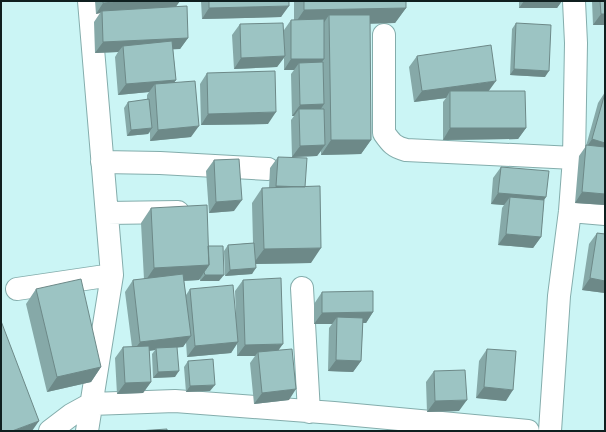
<svg xmlns="http://www.w3.org/2000/svg" width="606" height="432" font-family="'DM Sans',sans-serif">
<style>
.lines{fill:none;stroke-linecap:round;stroke-linejoin:round}
.street-casing{stroke:#84adac;stroke-width:24}
.street{stroke:#fff;stroke-width:22}
.wall{fill:#86a9a8}
.shaded-wall{fill:#6d8988}
.building{fill:#9cc4c3;stroke:#6d8988}
</style>
<rect width="100%" height="100%" fill="#cbf5f5"/>
<g class="lines">
<defs>
<path id="street" d="M384,35V133C391,143 394,147 406,150L574,158
M102,162L160,163L268,169
M570,211L605,214
M107,213L178,212
M302,288L309,412
M17,289L112,275
M50,431L71,415L91,404L175,401L334,413L528,431
M87,431L112,275L89,1
M550,431L559,296L570,211L574,158L576,43L574,1"/>
</defs>
<use href="#street" class="street-casing"/>
<use href="#street" class="street"/>
</g>
<path class="wall" d="M95,1H180L175,7L188,38L180,49H173L176,80L174,82L191,137L150,141V132L148,134L127,136L124,108L128,102L147,100V95L149,92L118,95L115,57L118,52L95,53L94,22L100,13L96,14Z
M201,1H289L281,17L202,19Z
M294,1H406V8L395,23L370,24L371,140L361,154L321,155V151L317,156L292,157L291,120L294,116H292L291,74L294,70H284V58L277,67L234,69L232,35L240,24L284,30L291,20H294Z
M519,1H562L557,8H519Z
M592,1H605V25H593Z
M516,23L545,77L510,75L512,29Z
M417,56L489,91L526,128L518,139L443,140V102L446,98L414,102L409,67Z
M207,73L268,124L201,125L200,84Z
M605,92V205L575,203L579,156L586,146L598,103Z
M278,157L305,187L311,263L255,264L252,274L225,276L224,251L228,245L253,243L252,203L262,188H269L270,168Z
M214,160L234,211L209,213L206,171Z
M501,167L546,197L544,200L541,237L533,248L498,245L502,208L504,205L491,204L493,178Z
M151,208L208,246L219,281H200V278L199,280L184,281L186,295L190,289L236,315L235,291L243,280L279,350L289,400L254,404L250,363L255,356H237V344L231,353L187,357L186,342L183,347H177L175,377L153,378L152,354L155,350L149,351L151,382L143,393L117,394L115,358L123,347H132L125,292L133,280L144,279L141,223Z
M597,233L605,234V293L582,290L589,244Z
M36,289L101,367L91,382L47,392L26,304Z
M322,292L373,312L366,323H363L361,361L353,372L328,371L329,328L332,324H314V304Z
M487,349L506,401L476,398L479,361Z
M188,361L210,391L186,392L184,367Z
M434,371L459,411L427,412L426,382Z"/>
<path class="shaded-wall" d="M125,1H180L175,8L102,11L100,13L96,14L103,3Z
M524,1H562L557,8H519Z
M289,6L281,17L202,19L209,8Z
M406,8L395,23L330,24L329,15L323,24L294,25L304,10Z
M601,14H605V25H593Z
M188,38L180,49L123,52V46L118,52L95,53L103,42Z
M285,56L277,67L234,69L241,58Z
M291,59H324L316,70L299,63L294,70H284Z
M514,69L549,71L545,77L510,75Z
M176,80L168,91L155,84L149,92L118,95L126,84Z
M496,81L488,92L450,91L446,98L414,102L422,91Z
M324,104L317,115L299,109L294,116H292L300,105Z
M276,112L268,124L201,125L208,114Z
M199,126L191,137L150,141L158,130Z
M152,128L148,134L127,136L131,130Z
M450,128H526L518,139L443,140Z
M592,139L605,143V156L586,148Z
M331,140H371L361,154L321,155Z
M325,145L317,156L292,157L300,146Z
M276,186L305,187L268,197Z
M582,192L605,194V205L575,203Z
M498,193L546,197L539,208L510,197L504,205L491,204Z
M242,200L234,211L209,213L216,202Z
M506,234L541,237L533,248L498,245Z
M321,248L311,263L253,264L264,249Z
M209,265L199,280L144,283L154,268Z
M256,268L252,274L225,276L230,270Z
M205,275H224L219,281H200Z
M590,278L605,281V293L582,290Z
M373,312L366,323H337V317L332,324H314L322,313Z
M191,336L183,347L156,350V348L155,350L132,353L140,342Z
M238,342L231,353L187,357L195,346Z
M283,344L275,355L258,352L255,356H237L245,345Z
M336,360L361,361L353,372L328,371Z
M101,367L91,382L47,392L57,377Z
M179,371L175,377L153,378L158,372Z
M151,382L143,393L117,394L125,383Z
M215,385L210,391L186,392L190,386Z
M484,387L513,390L506,401L476,398Z
M296,389L289,400L254,404L262,393Z
M467,400L459,411L427,412L435,401Z
M39,421L32,431H12Z"/>
<path class="building" d="M103,1H125L103,3Z
M209,1H289V6L209,8Z
M304,1H406V8L304,10Z
M600,1H605V14H601Z
M187,6L188,38L103,42L102,11Z
M329,15H370L371,140H331Z
M324,19V59H291V20Z
M283,23L285,56L241,58L240,24Z
M516,23L551,25L549,71L514,69Z
M172,41L176,80L126,84L123,46Z
M491,45L496,81L422,91L417,56Z
M323,62L324,104L300,105L299,63Z
M275,71L276,112L208,114L207,73Z
M195,81L199,126L158,130L155,84Z
M450,91H525L526,128H450Z
M605,93V143L592,139Z
M149,99L152,128L131,130L128,102Z
M299,109H324L325,145L300,146Z
M586,145L605,147V194L582,192Z
M278,157L307,158L305,187L276,186Z
M239,159L242,200L216,202L214,160Z
M501,167L549,171L546,197L498,193Z
M320,186L321,248L264,249L262,188Z
M510,197L544,200L541,237L506,234Z
M207,205L209,265L154,268L151,208Z
M597,233L605,234V281L590,278Z
M254,243L256,268L230,270L228,245Z
M208,246H223L224,275H205L204,272L209,265Z
M183,274L191,336L140,342L133,280Z
M281,278L283,344L245,345L243,280Z
M81,279L101,367L57,377L36,289Z
M233,285L238,342L195,346L190,289Z
M373,291V312L322,313V292Z
M337,317L363,318L361,361L336,360Z
M1,321L39,421L12,431H1Z
M149,346L151,382L125,383L123,347Z
M177,347L179,371L158,372L156,348Z
M292,349L296,389L262,393L258,352Z
M487,349L516,351L513,390L484,387Z
M213,359L215,385L190,386L188,361Z
M465,370L467,400L435,401L434,371Z
M167,429V431H138Z"/>
<rect width="606" height="432" fill="none" stroke="#0f1f1f" stroke-width="4"/>
</svg>
